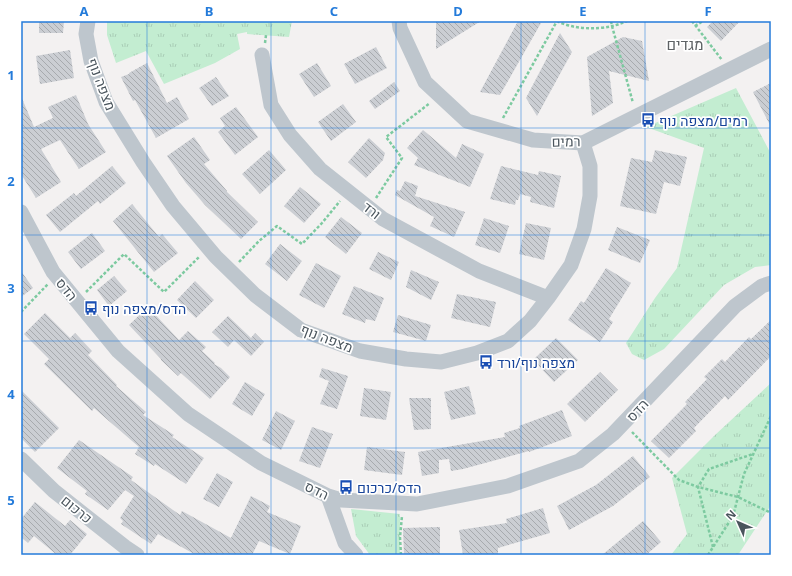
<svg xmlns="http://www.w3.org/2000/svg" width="792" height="576" font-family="'Noto Sans',Heebo,sans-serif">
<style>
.grass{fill:url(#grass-tufts)}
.building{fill:url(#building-back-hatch)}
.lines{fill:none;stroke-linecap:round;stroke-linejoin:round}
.path{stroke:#7dcaa0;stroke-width:2.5;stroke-dasharray:3 2;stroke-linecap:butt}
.minor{stroke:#bec6cd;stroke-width:15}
.grid{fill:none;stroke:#247bda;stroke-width:1;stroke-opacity:0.55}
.labels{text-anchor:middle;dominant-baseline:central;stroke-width:3.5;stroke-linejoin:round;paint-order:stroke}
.street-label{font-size:14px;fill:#4a555d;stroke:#fff}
.transit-label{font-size:14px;fill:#164399;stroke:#fff;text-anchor:start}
.neighbourhood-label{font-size:15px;fill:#5e6265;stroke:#fff}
.neatline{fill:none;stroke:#247bda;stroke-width:1.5}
.grid-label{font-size:13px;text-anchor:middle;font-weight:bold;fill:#247bda}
</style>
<defs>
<pattern id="grass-tufts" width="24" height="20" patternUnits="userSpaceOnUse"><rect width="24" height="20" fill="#c3edd1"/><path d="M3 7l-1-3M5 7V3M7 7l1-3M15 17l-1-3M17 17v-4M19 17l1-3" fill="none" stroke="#a9cdb6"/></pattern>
<pattern id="building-back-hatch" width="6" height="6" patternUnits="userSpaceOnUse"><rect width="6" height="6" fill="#cbced3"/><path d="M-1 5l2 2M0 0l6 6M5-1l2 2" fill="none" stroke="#a7aaae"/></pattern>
</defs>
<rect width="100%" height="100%" fill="#f3f1f1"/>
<path class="grass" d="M107,21H292L289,37L247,34V32L237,34L240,49L215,63L164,84L146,51L116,63L107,35Z
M736,88L771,154V265L755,267L724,285L664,349L644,360L632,354L626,343L655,298L677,268L704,148L646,127Z
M771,383V505L738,555H671L687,534L672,478L715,435Z
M351,509L400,514V555H370L356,536Z"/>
<path class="building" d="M39,21H64L63,33H39Z
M436,21H481L436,49Z
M518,21H530L541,23L500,95L480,92Z
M713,21H740L721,41L707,27Z
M560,33L572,52L537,116L526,98Z
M623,37L642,41L649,81L609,71L613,103L592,116L587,57Z
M376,47L387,68L355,84L344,64Z
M70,50L74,78L40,84L36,56Z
M147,63L167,103L177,97L189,119L156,138L135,100L133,101L121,77L129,74V73Z
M317,63L331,86L314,97L299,74Z
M216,77L229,96L212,106L199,88Z
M394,82L400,91L375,109L369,101Z
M771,83V127L753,92Z
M76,95L88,124L106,152L79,169L60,140L41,149L61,182L36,198L21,174V96L34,127L53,118L48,107Z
M343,104L356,122L331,141L318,122Z
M236,107L258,137L235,155L218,132L225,126L220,118Z
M423,130L456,158L462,144L484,154L470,187L414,165L418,158L407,148Z
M194,137L210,160L204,164L227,191V192L258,222L241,239L205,205L186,183L167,156Z
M369,138L385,153L383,160L366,178L348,162Z
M269,150L286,170L260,194L242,174Z
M655,150L687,157L680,186L664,182L656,214L620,206L631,158L652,162Z
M112,166L126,183L100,204L98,201L60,232L46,215L74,193L76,196Z
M501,166L538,175L539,171L561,176L554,208L530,202L531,197L520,194L518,200H516L515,205L490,199Z
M405,181L418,186L415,196L465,212L454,237L430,226L434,217L395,195L397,190L400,191Z
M300,187L321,204L304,223L284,206Z
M132,204L159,237L162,234L178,253L154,272L113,221Z
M341,217L362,233L346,254L325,237Z
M484,218L509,226L500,253L475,245Z
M526,223L551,228L544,260L519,254Z
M617,227L650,240L640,263L608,250Z
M92,233L105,251L81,269L68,252Z
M280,244L302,261L287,281L265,264Z
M378,252L399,262L391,280L369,269Z
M316,263L341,276L324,308L299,295Z
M606,268L631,283L609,319L613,322L600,342L568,320L581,301L584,303Z
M411,270L439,282L431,300L406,287Z
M21,271L33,288L21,297Z
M114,276L127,291L109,306L97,290Z
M195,281L214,300L196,318L177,300Z
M354,286L384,298L375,321L366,319L365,323L342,314Z
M457,294L496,302L490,327L451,318Z
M148,307L179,340L188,331L206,347L202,351L215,363L214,364L221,368L230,377L210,399L181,373L178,376L161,360V359L129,325Z
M45,313L70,338L75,333L92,351L88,355L117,385L116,386L146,412L143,415L174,435L172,437L204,458L186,484L155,464L154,466L135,454L139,447L94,408L92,411L44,364L49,359L24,334Z
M398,315L431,325L426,341L393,332Z
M228,316L251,338L255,333L264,342L251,356L234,340L228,347L212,332Z
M771,320V356L728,400L725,396L694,428L696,431L669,458L651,441L687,404L685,402L707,379L704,377L722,359L725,362L749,337L751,339Z
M556,338L578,360L554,382L533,360Z
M322,368L348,376L337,409L320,404L329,381L319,377Z
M600,372L618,390L585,422L567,404Z
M245,382L265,394L252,416L232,404Z
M469,386L476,414L451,420L444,392Z
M364,388L391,392L386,420L360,416Z
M21,390L59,428L35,452L21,438Z
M409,398H431V429L414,430Z
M562,410L572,436L529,452V451L463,469L451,471L449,459L439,460V473L422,476L418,452L505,437L504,433L520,428L519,426Z
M276,411L295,421L281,450L262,440Z
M312,427L333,434L320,468L299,461Z
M79,440L133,477L131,480L180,515L182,511L231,538L251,496L270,506L267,512L301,526L290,554L259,541L252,555H196L158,534L151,544L121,524L123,521L120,518L134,496L125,490L108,510L85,494L87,491L57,468Z
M367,447L405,452L402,475L364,470Z
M633,456L650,477L613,506L569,530L557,506L596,485Z
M217,473L233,482L219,507L203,499Z
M35,502L65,526L70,520L87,534L70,555H57L34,536L28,543L21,537V519Z
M543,508L550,533L498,548V554L463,555L459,530L507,523L506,519Z
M643,521L661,542L646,555H602Z
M440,527V555H404L403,528Z"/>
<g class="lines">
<path class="path" d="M557,21C572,29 596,30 612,26C617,25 622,23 627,21
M611,21L612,26L633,103
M692,21L722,60
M695,26L703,21
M265,43L266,35
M503,118L557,21
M376,198L402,158L386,137L430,103
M239,262L259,241L277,226L302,244L322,223L340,201
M86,292L124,254L164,292L199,257
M21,312L48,284
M632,432L679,480L698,487L738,497L771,513
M713,547L698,487L709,469L753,454
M401,555L400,537L402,516
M708,555L733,516L744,474L771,416"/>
<path class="minor" d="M88,21L86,34L91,61L106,102L143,162L173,206L216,257L255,295L301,330L360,351L406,359L441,362L477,353L508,341L530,321L548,298L571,265L584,229L590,196V166L583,143
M399,21L400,28L425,82L467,121L533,140L583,143L771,49
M262,55L271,105L290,135L320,169L383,219L479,271L548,298
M21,212L53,272L118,351L188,414L261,463L328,496L341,500L417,504L508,486L579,461L613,434L735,306L762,286L771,283
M21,459L54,491L125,547L137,555
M328,496L345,543L356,555"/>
</g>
<path class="grid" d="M147,21V555M271,21V555M396,21V555M521,21V555M645,21V555M21,128H771M21,235H771M21,341H771M21,448H771"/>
<defs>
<symbol id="bus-bare" viewBox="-9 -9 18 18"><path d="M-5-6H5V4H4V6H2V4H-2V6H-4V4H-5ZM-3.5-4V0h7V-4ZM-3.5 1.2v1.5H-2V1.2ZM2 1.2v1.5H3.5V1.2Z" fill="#1a4fb4" stroke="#fff" stroke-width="2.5" paint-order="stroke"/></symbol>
</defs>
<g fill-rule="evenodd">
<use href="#bus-bare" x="638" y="110" width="20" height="20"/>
<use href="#bus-bare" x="81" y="298" width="20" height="20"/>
<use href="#bus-bare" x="476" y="352" width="20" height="20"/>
<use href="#bus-bare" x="336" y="477" width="20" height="20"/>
</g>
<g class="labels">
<g class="street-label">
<text transform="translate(102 84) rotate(69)">מצפה נוף</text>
<text transform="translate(566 141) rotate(-1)">רמים</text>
<text transform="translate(372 210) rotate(38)">ורד</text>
<text transform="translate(67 289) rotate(51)">הדס</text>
<text transform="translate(327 338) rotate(21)">מצפה נוף</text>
<text transform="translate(637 410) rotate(-47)">הדס</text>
<text transform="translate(317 490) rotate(25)">הדס</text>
<text transform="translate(77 509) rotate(39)">כרכום</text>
</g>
<g class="transit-label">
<text x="659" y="120">רמים/מצפה נוף</text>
<text x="102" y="308">הדס/מצפה נוף</text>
<text x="497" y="362">מצפה נוף/ורד</text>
<text x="357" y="487">הדס/כרכום</text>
</g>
<g class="neighbourhood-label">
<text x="685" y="44">מגדים</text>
</g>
</g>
<rect width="792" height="576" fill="none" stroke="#ffffff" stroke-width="44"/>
<g transform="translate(738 522) rotate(315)" stroke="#ffffff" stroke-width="3" paint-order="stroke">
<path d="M0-3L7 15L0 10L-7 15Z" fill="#4a555d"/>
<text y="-6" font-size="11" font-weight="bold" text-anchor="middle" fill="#4a555d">N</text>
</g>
<rect x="22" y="22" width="748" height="532" class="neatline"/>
<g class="grid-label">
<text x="84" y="16">A</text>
<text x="209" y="16">B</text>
<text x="334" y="16">C</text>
<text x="458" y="16">D</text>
<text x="583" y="16">E</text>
<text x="708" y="16">F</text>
<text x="11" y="80">1</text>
<text x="11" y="186">2</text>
<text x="11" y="293">3</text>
<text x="11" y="399">4</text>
<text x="11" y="505">5</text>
</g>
</svg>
